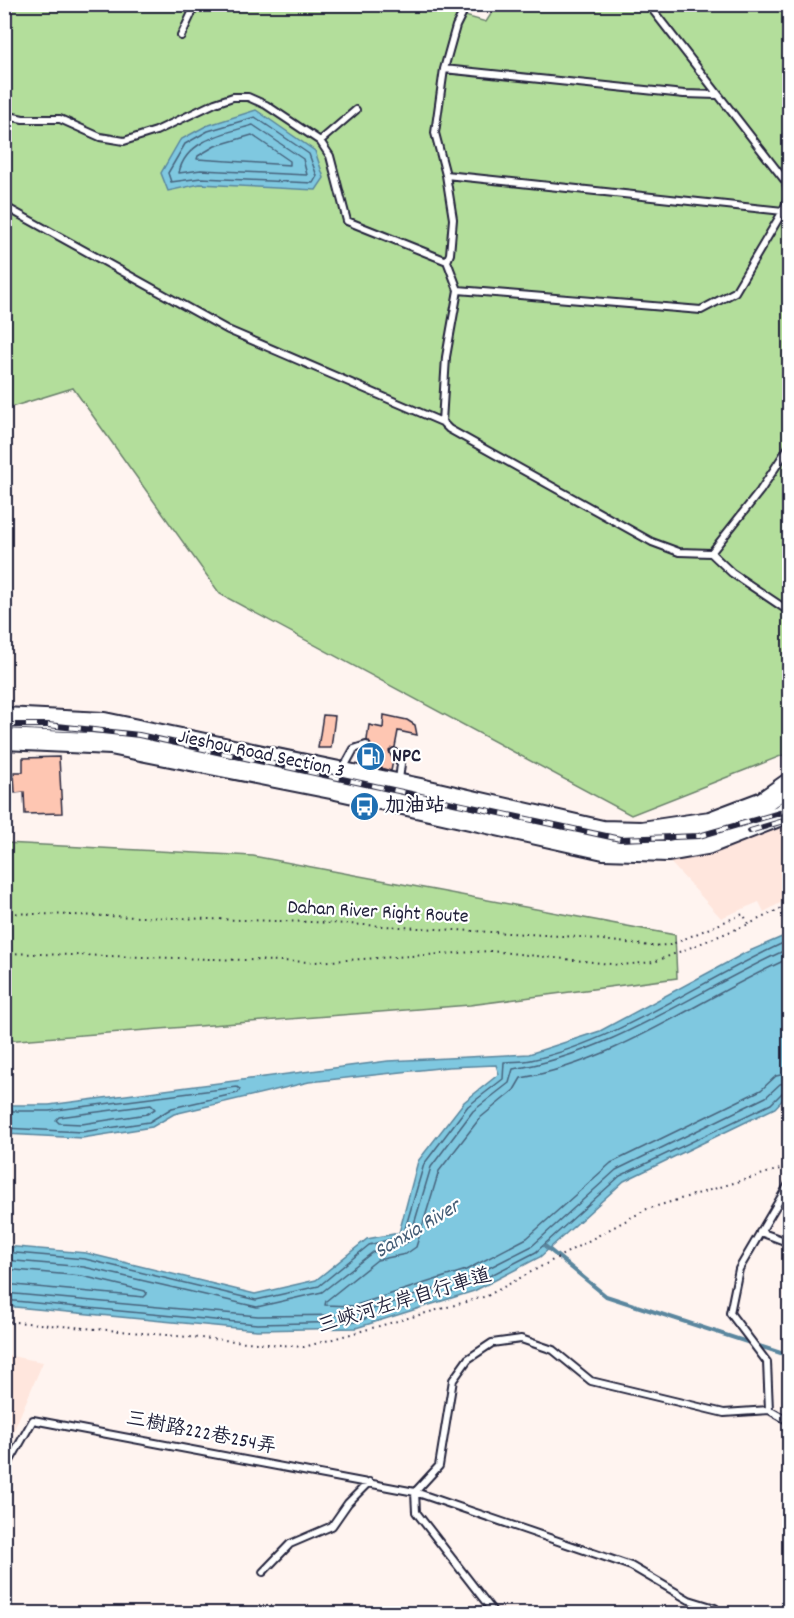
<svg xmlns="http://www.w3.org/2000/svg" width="794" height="1618" font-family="Dekko,'LXGW WenKai TC',sans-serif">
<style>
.built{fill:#ffe6dd}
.green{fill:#b3de9b;stroke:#6a806b;stroke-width:1.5}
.water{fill:#7fc8e0;stroke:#5a869e;stroke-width:1.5}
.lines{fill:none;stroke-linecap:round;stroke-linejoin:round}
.shore{stroke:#47647d;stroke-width:1.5}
.stream{stroke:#5a869e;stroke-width:4}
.building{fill:#fec6b2;stroke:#22223b;stroke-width:1.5}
.lane-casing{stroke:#22223b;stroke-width:10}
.primary-casing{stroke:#22223b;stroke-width:24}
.path{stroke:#22223b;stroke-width:2;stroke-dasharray:1.5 4.5;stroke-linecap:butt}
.lane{stroke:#fff;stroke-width:6}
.primary{stroke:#fff;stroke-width:20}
.rail-casing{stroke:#22223b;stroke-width:6}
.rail{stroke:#fff;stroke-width:4;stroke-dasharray:11;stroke-linecap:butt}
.labels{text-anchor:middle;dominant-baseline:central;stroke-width:4.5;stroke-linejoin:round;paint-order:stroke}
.street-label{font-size:20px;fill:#22223b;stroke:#fff}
.poi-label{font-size:20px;font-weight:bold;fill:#22223b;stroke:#fff;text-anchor:start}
.water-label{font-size:21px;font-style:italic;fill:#435c75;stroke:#fff}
</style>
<rect width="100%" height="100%" fill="#fff4f0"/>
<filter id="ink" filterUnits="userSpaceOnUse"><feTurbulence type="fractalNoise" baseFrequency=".0167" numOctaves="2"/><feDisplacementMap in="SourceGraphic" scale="12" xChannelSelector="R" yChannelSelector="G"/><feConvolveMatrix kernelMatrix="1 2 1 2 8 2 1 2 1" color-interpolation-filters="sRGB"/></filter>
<g filter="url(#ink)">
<path class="built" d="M789,817V898L764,912L759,902L721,918L669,861L702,856L765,831Z
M5,1355L43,1362L5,1451L4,1355Z"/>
<path class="green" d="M423,4L486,22L497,5H789L790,749L786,754L631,815L220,594L73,388L5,409V5Z
M5,843L253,856L675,935L677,978L470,1005L5,1041Z"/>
<path class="water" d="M256,110L315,151L324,178L316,190L200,184L168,191L161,173L180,140L206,126Z
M789,934V1093L775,1108L624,1181L540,1257L474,1291L356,1328L257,1330L5,1306V1246L86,1253L255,1294L316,1280L367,1239L399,1233L418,1161L464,1102L499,1074L496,1065L448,1067L309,1082L174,1114L152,1127L82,1138L5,1134V1105H49L388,1061L529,1054L600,1031L745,953Z"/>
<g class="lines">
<path class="shore" d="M255,117L309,154L317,176L313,183L201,178L171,182L168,173L185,144L208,131Z
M253,125L303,159L307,175L201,170L179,173C185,140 226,133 253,125Z
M252,135L290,161V165L197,159L198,156L215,146Z
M790,958C701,997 619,1061 521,1078L514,1090L480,1118L439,1171L416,1247L406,1254L377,1260L326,1301L325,1305L353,1306L466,1270L527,1238L611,1163L761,1090L776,1076L790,1073
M151,1105L155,1109L147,1114L82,1124L59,1123L56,1120L59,1117Z
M4,1111H49L237,1087L240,1089L238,1093L172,1108L149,1122L82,1132L4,1128
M4,1252L85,1259L256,1300L319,1286L369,1245L403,1236L424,1164L468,1106L503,1079L504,1062C513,1061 523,1062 531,1060C622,1040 705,977 790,940
M4,1260L84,1267L257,1307L322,1292L373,1252L401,1246L409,1241L431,1167L473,1111L509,1083L513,1069C614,1053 698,989 790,948
M4,1269L82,1276L145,1291L147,1294L144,1297L4,1284
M4,1293L258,1316L354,1315L469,1278L532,1246L616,1170L766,1097L780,1084L790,1082
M4,1300L257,1324L355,1322L472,1285L536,1252L620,1176L771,1104L784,1091L790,1090"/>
<path class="stream" d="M545,1246L606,1296L790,1356"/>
</g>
<path class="building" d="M323,715L335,716L331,748H318Z
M384,715L407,720L415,725L417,735L398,731L395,747L389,751L393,761L391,771L363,763L365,751L371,745L367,740L369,725L383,728Z
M59,757L62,813L25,814L24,792L15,793L14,772H23V758Z"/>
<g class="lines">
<defs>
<path id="lane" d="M181,36L196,4
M444,69L684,94L718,95
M4,115L23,119H60L100,137L124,141L156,131L215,103L233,97H248L266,105L320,141L330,156L347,221L447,261
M320,141L356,110
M446,175L783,211
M4,206L228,330L442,422L449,429L652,542L679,552L711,553L732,573L790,612
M458,290L701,310L735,292L783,211L789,196L786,182L648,4
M442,422L446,357L458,290L447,261L450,254L453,219L446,175L435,133L444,69L456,26L467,4
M711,553L760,491L790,445
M394,752L401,764L399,780
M4,759L9,742
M343,769L354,749L366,745
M760,1232L790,1243
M769,1410L767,1362L730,1313L739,1269L790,1182
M7,1466L33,1420L415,1492L631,1566L689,1600L715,1608L714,1614
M415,1492L439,1466L453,1380L468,1359L492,1343L521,1339L553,1350L591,1381L724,1413L769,1410L790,1422
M415,1492L416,1512L495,1614
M263,1572L290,1544L332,1526L348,1503L369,1482"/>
<path id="primary" d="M4,718L104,723L420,789L602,831L642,832L710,822L763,802L790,783
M4,739L111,744L336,789L604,849L668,851L707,844L781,815L790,808"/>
</defs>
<use href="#lane" class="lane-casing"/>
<use href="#primary" class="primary-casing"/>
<path class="path" d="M4,913L312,922L580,937L650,946L670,945L743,914L749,924L790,904
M4,953L315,962L491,951L620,965L654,962L749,924
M4,1321L304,1347L487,1296L647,1209L790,1166"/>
<use href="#lane" class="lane"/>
<use href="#primary" class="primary"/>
<defs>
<path id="rail" d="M4,725H48L139,735L620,839L699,836L790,810
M750,831L790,819"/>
</defs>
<use href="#rail" class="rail-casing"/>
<use href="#rail" class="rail"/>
</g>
</g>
<defs>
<symbol id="fuel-disc" viewBox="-11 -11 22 22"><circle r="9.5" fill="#1f6fb2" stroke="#fff"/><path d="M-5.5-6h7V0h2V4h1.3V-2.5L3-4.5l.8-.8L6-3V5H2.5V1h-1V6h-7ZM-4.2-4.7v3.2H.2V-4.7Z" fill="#fff"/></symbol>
<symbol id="bus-disc" viewBox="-11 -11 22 22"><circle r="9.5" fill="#1f6fb2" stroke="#fff"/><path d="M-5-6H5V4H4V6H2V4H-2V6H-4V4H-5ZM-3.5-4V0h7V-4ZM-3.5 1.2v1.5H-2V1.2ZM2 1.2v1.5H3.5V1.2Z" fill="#fff"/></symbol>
</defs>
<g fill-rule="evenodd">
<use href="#fuel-disc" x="354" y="740" width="33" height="33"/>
<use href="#bus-disc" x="348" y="790" width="33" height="33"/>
</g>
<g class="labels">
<g class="street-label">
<text transform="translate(261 755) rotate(12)">Jieshou Road Section 3</text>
<text transform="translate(378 913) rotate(3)">Dahan River Right Route</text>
<text transform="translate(405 1302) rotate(-17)">三峽河左岸自行車道</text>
<text transform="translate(201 1434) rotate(11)">三樹路222巷254弄</text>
</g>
<g class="poi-label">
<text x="392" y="757">NPC</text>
<text x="385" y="807">加油站</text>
</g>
<g class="water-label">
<text transform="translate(418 1230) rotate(-31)">Sanxia River</text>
</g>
</g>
<rect width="794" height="1618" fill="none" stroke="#fff" stroke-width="24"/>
<rect x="12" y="12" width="770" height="1594" fill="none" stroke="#22223b" stroke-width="2" filter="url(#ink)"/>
</svg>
